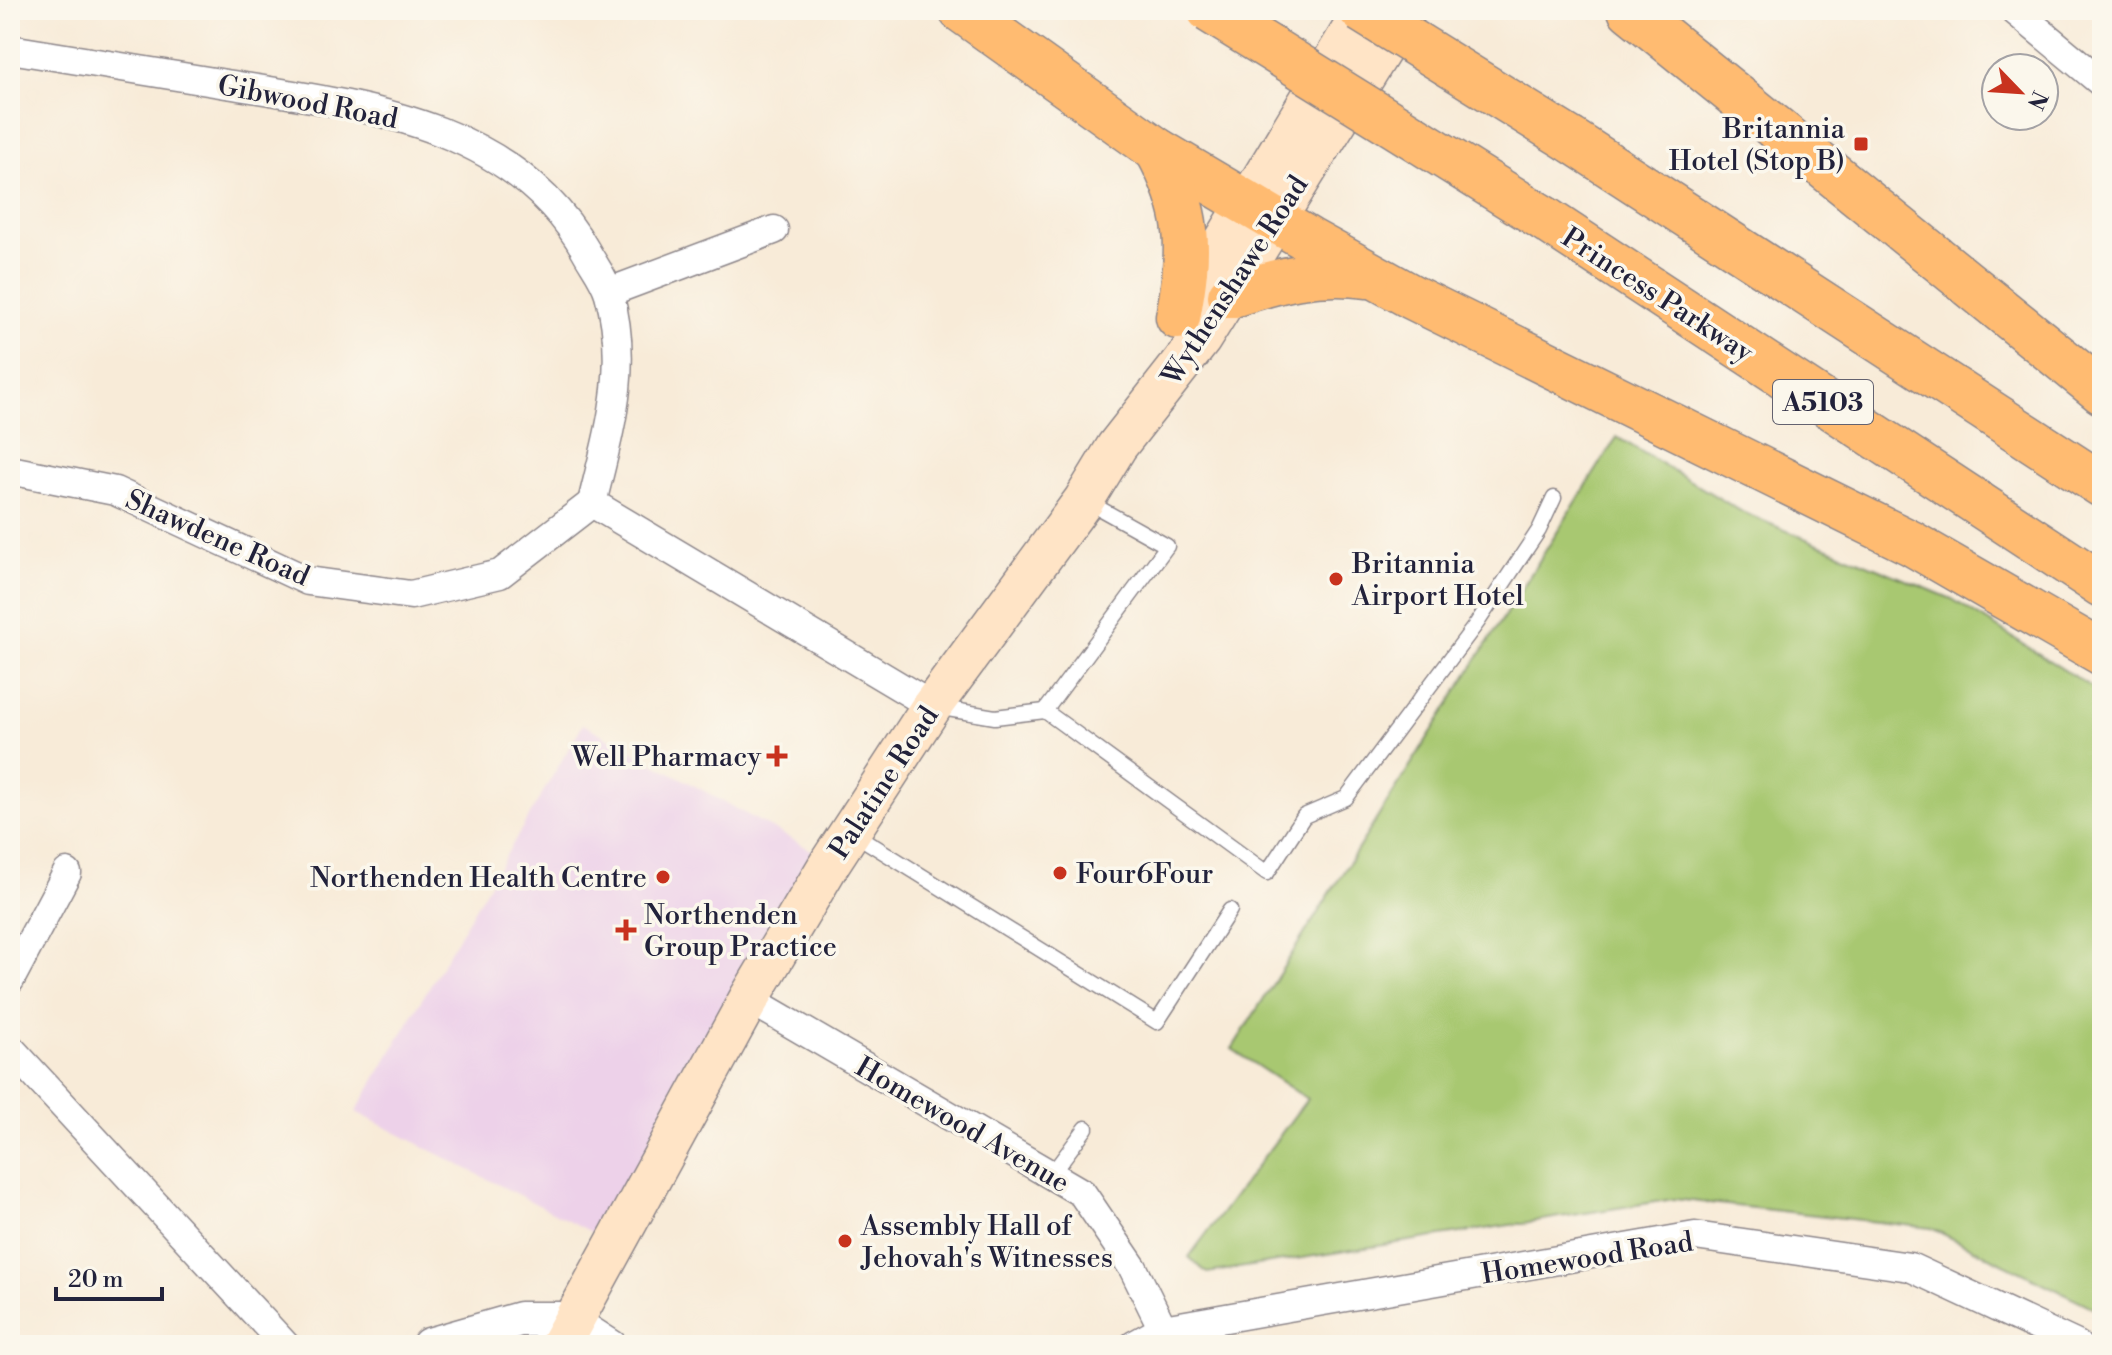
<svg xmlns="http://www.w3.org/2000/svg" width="2112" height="1355" font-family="'Libre Bodoni',serif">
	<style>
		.built { fill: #edd1e9 }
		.green { fill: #a8c871; stroke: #657556; stroke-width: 2 }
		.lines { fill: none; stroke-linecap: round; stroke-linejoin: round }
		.service-casing { stroke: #8d868a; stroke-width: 17 }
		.minor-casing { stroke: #8d868a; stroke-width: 31 }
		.tertiary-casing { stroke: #8d868a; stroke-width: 37 }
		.secondary-casing { stroke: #8d868a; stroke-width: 43 }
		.trunk-casing { stroke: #8d868a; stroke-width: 47 }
		.service { stroke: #fff; stroke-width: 14 }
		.minor { stroke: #fff; stroke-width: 28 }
		.tertiary { stroke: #fff; stroke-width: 34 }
		.secondary { stroke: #ffe4c6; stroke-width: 40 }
		.trunk { stroke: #ffbb71; stroke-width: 44 }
		.trunk-bridge-casing { stroke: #8d868a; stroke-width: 47; stroke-linecap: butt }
		.trunk-bridge { stroke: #ffbb71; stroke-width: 44 }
		.poi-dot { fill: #c8321e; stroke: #fbf7ec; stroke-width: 3 }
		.labels { text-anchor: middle; stroke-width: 7; stroke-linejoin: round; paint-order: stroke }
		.shield { fill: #fbf7ec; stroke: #636270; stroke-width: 2 }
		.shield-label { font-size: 26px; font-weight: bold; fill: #22223b }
		.street-label { font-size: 28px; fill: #22223b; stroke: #fbf7ec }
		.poi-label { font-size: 28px; fill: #22223b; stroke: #fbf7ec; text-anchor: start }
	</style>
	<rect width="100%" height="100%" fill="#fbf7ec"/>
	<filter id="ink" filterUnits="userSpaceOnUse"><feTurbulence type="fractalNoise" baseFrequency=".0125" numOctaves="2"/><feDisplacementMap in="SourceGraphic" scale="16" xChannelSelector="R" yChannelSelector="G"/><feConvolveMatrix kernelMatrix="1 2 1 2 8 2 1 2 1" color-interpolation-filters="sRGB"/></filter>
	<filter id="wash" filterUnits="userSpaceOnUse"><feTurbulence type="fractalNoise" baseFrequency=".006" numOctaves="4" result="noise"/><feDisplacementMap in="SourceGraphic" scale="32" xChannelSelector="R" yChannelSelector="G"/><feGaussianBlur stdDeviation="1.8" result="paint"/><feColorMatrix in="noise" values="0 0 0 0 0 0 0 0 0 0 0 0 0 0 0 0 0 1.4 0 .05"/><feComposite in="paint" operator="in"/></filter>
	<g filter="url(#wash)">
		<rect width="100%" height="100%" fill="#f8ebd8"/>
		<!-- built -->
		<path class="built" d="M583 724 831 861 615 1244 356 1112Z"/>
		<!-- green -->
		<path class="green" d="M1617 437 1744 513 1952 599 2102 694V1312L1931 1228 1674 1199 1207 1273 1189 1257 1307 1099 1232 1049Z"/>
	</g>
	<g filter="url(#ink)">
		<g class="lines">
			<!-- service casing -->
			<g class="service-casing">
				<g id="service">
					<path d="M1088 502 1167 546 1045 711 1267 873 1304 816 1346 798 1477 623 1539 530 1554 498"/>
					<path d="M936 707 995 717 1045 711"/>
					<path d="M853 833 1157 1022 1230 910"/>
					<path d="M1051 1175 1086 1128"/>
				</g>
			</g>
			<!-- minor casing -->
			<g class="minor-casing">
				<g id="minor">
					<path d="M2014 10 2102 83"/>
					<path d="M10 49C80 60 150 72 220 83 354 105 512 120 586 251 593 264 605 279 609 294 630 367 609 432 592 503"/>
					<path d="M609 292 774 230"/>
					<path d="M10 470 115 491 308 581 411 595 500 574 592 503"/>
					<path d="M592 503 932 706"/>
					<path d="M10 980 67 873"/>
					<path d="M749 999 1082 1193 1133 1268 1163 1329"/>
					<path d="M10 1048 285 1345"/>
					<path d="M573 1319 613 1345"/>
					<path d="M1134 1345 1163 1329 1695 1236 1910 1267 2077 1345"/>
				</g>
			</g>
			<!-- tertiary casing -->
			<g class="tertiary-casing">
				<path id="tertiary" d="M429 1345 520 1319H573"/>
			</g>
			<!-- secondary casing -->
			<g class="secondary-casing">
				<g id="secondary">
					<path d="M1178 318 1364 10"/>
					<path d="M560 1345 749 999 831 861 932 706 1084 500 1117 446 1201 339 1406 10"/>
				</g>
			</g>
			<!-- trunk casing -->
			<g class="trunk-casing">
				<g id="trunk">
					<path d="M961 10 1157 150 1309 240 1412 297 1911 543 2102 653"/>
					<path d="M1630 10 2102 392"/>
					<path d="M1571 140 2102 485"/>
					<path d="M1157 150C1191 212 1191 249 1178 317"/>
					<path d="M1545 219 2102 585"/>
					<path d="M1230 296C1277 280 1317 269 1367 276"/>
				</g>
			</g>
			<!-- service -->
			<use href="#service" class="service"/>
			<!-- minor -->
			<use href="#minor" class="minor"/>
			<!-- tertiary -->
			<use href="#tertiary" class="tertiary"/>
			<!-- secondary -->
			<use href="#secondary" class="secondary"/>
			<!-- trunk -->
			<use href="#trunk" class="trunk"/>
			<!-- trunk-bridge casing -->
			<g class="trunk-bridge-casing">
				<g id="trunk-bridge">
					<path d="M1209 10 1545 219"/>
					<path d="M1361 10 1571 140"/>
				</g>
			</g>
			<!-- trunk-bridge -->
			<use href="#trunk-bridge" class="trunk-bridge"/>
		</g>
	</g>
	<!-- markers -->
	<g class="poi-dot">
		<rect x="1853" y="136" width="16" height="16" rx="4"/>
		<circle cx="1336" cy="579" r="8"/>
		<path d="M773 744h8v8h8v8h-8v8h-8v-8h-8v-8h8z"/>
		<circle cx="1060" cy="873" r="8"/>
		<circle cx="663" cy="877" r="8"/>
		<path d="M622 918h8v8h8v8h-8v8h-8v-8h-8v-8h8z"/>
		<circle cx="845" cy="1241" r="8"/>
	</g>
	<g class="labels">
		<!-- shield labels -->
		<rect class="shield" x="1773" y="380" width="100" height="44" rx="6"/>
		<g class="shield-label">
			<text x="1823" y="411">A5103</text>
		</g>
		<!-- street labels -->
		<g class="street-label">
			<text transform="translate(308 101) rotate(11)" y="10">Gibwood Road</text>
			<text transform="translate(1234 280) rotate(-57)" y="10">Wythenshawe Road</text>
			<text transform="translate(1658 294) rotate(33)" y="10">Princess Parkway</text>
			<text transform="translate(218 537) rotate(24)" y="10">Shawdene Road</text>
			<text transform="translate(883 782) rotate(-57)" y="10">Palatine Road</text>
			<text transform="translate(963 1124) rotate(30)" y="10">Homewood Avenue</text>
			<text transform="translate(1587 1257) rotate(-9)" y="10">Homewood Road</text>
		</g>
		<!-- poi labels -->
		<g class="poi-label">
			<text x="1845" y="138" text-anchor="end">Britannia<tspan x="1845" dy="32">Hotel (Stop B)</tspan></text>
			<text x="1352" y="573">Britannia<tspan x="1352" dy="32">Airport Hotel</tspan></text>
			<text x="761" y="766" text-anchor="end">Well Pharmacy</text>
			<text x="1076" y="883">Four6Four</text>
			<text x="647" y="887" text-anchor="end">Northenden Health Centre</text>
			<text x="644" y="924">Northenden<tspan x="644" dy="32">Group Practice</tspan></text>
			<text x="861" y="1235">Assembly Hall of<tspan x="861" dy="32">Jehovah's Witnesses</tspan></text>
		</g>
	</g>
	<!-- margin -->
	<rect width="2112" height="1355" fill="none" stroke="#fbf7ec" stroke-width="40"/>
	<!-- north arrow -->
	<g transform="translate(2020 92) rotate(115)"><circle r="38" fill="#fbf7ec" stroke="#a4a2a5" stroke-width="2"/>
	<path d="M0-6L14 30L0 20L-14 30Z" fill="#c8321e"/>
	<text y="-12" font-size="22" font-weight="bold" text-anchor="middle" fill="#22223b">N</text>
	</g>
	<!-- scale -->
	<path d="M56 1287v12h106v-12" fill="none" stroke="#22223b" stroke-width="4"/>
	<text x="68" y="1287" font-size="24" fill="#22223b" stroke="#fbf7ec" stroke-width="6" paint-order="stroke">20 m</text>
</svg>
